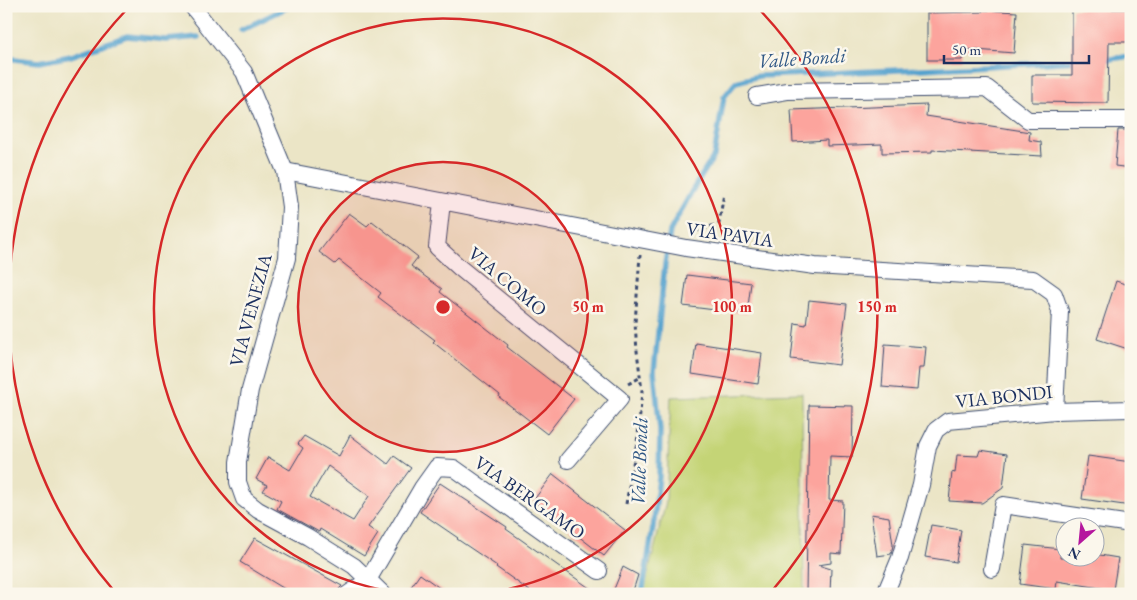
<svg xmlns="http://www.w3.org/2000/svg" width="1137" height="600" font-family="'EB Garamond',serif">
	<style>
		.green { fill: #c4d476; stroke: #70826a }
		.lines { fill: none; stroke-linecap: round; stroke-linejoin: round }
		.stream { stroke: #55a2ce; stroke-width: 5.5 }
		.building { fill: #fca49d; fill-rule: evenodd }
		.minor-casing { stroke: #3a4a6e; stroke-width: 18 }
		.path { stroke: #3a4a6e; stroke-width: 3; stroke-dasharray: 4 4; stroke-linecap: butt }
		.minor { stroke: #fff; stroke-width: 16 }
		.ring { fill: none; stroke: #d62828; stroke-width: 2.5 }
		.labels { text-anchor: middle; stroke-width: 5; stroke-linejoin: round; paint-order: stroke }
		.street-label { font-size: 19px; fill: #1b2f5e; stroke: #fbf7ec }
		.water-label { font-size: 20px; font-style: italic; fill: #2f5785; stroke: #fbf7ec }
		.centre { fill: #d62828; stroke: #fbf7ec; stroke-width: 2.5 }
		.ring-label { font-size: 15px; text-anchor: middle; font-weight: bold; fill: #d62828; stroke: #fbf7ec; stroke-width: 5; stroke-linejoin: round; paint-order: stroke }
	</style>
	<rect width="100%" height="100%" fill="#fbf7ec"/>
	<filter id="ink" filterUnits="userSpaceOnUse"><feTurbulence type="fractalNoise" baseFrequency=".02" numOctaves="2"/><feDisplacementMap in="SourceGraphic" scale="10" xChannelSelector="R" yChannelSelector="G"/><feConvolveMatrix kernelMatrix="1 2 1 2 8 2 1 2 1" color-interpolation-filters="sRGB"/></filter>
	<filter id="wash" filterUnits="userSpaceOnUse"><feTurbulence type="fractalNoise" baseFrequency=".0096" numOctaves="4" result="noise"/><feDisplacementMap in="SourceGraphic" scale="20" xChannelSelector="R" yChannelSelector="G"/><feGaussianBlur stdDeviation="1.12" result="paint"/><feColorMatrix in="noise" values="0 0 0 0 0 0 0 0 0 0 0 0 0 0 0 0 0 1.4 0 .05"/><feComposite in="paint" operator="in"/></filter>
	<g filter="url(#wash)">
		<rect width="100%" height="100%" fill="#ebe5c6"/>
		<!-- green -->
		<path class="green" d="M802 393 804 594H643L666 502 671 397Z"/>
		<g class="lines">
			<!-- stream -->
			<g class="stream">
				<path d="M241 30 290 6"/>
				<path d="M6 58 39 62 71 56 127 36 166 40 198 37"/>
				<path d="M1103 60 1131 56"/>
				<path d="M642 594 654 521 659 477 660 430 654 371 665 264 670 231 692 191 714 156 724 97 736 82 759 76 969 67 1079 61"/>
			</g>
		</g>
		<g id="blocks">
			<!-- building -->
			<g class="building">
				<path d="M1072 9H1131V42H1109L1108 103 1032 102V75H1072Z"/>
				<path d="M983 10 1017 12 1014 53 963 49 962 60H927V13L982 12Z"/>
				<path d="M927 105 926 116 1030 132 1029 140 1041 142 1042 156 932 150V152L882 153V144L827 146V140L793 142 791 110Z"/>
				<path d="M1118 130H1131V168L1115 166Z"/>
				<path d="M349 213 367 226 372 221 418 257 411 266 442 289 440 292 508 345 507 347 574 399 547 434 499 397 500 395 433 342 435 340 378 297 381 293 339 260 335 264 319 252Z"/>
				<path d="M687 275 751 283 747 314 683 306Z"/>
				<path d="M1116 281 1131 286V350L1097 339Z"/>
				<path d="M809 300 847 304 839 365 791 359 795 323 806 325Z"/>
				<path d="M696 343 762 353 758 384 692 374Z"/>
				<path d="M885 344 926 347 924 368H919L917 390 882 387Z"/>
				<path d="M809 405 853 406 852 457 830 456 829 500 843 501 841 554 831 553V563L818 565 831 569 830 594H806Z"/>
				<path d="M350 435 388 464 394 456 411 468 368 527 378 534 364 556 320 529 319 532 277 509 281 501 263 491 267 485 256 479 268 457 290 470 303 448 298 444 304 436 339 456ZM328 466 369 496 353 521 310 497Z"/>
				<path d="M980 450 1007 454 1003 488 982 503 949 501 952 472 955 473 957 455 978 456Z"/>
				<path d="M1088 456 1131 462V506L1082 499Z"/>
				<path d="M553 474 625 530 604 556 533 501Z"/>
				<path d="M440 483 507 527 506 529 598 594H534L496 567 497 566 457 539 458 538 420 512Z"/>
				<path d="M871 514 889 517 893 545 891 554 877 556Z"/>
				<path d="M931 525 961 530 956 562 925 557Z"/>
				<path d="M255 538 342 586 339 589 338 594H293L240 562Z"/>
				<path d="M1025 545 1061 549 1060 558H1094V554L1118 558 1113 590 1057 581 1056 589 1020 584Z"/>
				<path d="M623 567 638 575 632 594H612Z"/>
				<path d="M420 574 448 594H406Z"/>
			</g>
		</g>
	</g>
	<g filter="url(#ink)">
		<use href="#blocks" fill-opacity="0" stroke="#3a4a6e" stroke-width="1"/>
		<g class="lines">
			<!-- minor casing -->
			<g class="minor-casing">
				<g id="minor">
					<path d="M192 6 244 72 285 171 290 207 287 258 250 390 238 462V482L244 499 258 510 308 537 354 566 383 594"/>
					<path d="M757 96 787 91 987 88 1028 120H1131"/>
					<path d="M285 171 686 248 815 266 1033 279 1054 294 1060 311 1055 411"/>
					<path d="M442 202 437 247 460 268 620 399 568 460"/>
					<path d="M992 569 1003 505 1131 524"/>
					<path d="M348 594 368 580 422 488 437 467 454 468 599 571"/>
					<path d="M885 594 900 558 921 485 928 446 936 430 948 421 1055 411 1131 409"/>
				</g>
			</g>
			<!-- path -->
			<g class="path">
				<path d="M695 231 707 228 719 223 724 193"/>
				<path d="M628 384 641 377"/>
				<path d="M626 504 638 436 642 391 637 351 635 323 640 255"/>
			</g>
			<!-- minor -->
			<use href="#minor" class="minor"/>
		</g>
	</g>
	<!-- distance rings -->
	<circle cx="443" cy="307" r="145" fill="#d62828" fill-opacity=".12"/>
	<g class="ring">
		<circle cx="443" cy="307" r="145"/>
		<path d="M405 594A289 289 0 1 1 481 594"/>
		<path d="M115 592A434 434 0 0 1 128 8M758 8A434 434 0 0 1 771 592"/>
	</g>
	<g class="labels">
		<!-- street labels -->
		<g class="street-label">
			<text transform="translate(730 234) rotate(8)" y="7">VIA PAVIA</text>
			<text transform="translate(508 281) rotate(40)" y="7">VIA COMO</text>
			<text transform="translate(250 310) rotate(-75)" y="7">VIA VENEZIA</text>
			<text transform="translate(1004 396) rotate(-6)" y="7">VIA BONDI</text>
			<text transform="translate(530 497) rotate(35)" y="7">VIA BERGAMO</text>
		</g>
		<!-- water labels -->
		<g class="water-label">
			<text transform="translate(802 58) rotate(-4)" y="7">Valle Bondi</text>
			<text transform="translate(639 461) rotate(-88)" y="7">Valle Bondi</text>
		</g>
	</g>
	<circle cx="443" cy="307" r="8" class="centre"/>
	<g class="ring-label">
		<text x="588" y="312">50 m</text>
		<text x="732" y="312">100 m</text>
		<text x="877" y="312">150 m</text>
	</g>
	<!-- margin -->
	<rect width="1137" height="600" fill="none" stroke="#fbf7ec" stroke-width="25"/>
	<!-- north arrow -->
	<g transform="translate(1080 542) rotate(207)"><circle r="24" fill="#fbf7ec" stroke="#a1a7b3"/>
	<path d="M0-4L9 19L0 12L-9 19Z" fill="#b5179e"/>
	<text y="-8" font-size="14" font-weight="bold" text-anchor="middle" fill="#1b2f5e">N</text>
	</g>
	<!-- scale -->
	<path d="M944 55v8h145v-8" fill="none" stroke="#1b2f5e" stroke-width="2.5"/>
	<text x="952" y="55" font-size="15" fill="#1b2f5e" stroke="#fbf7ec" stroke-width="4" paint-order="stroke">50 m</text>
</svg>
